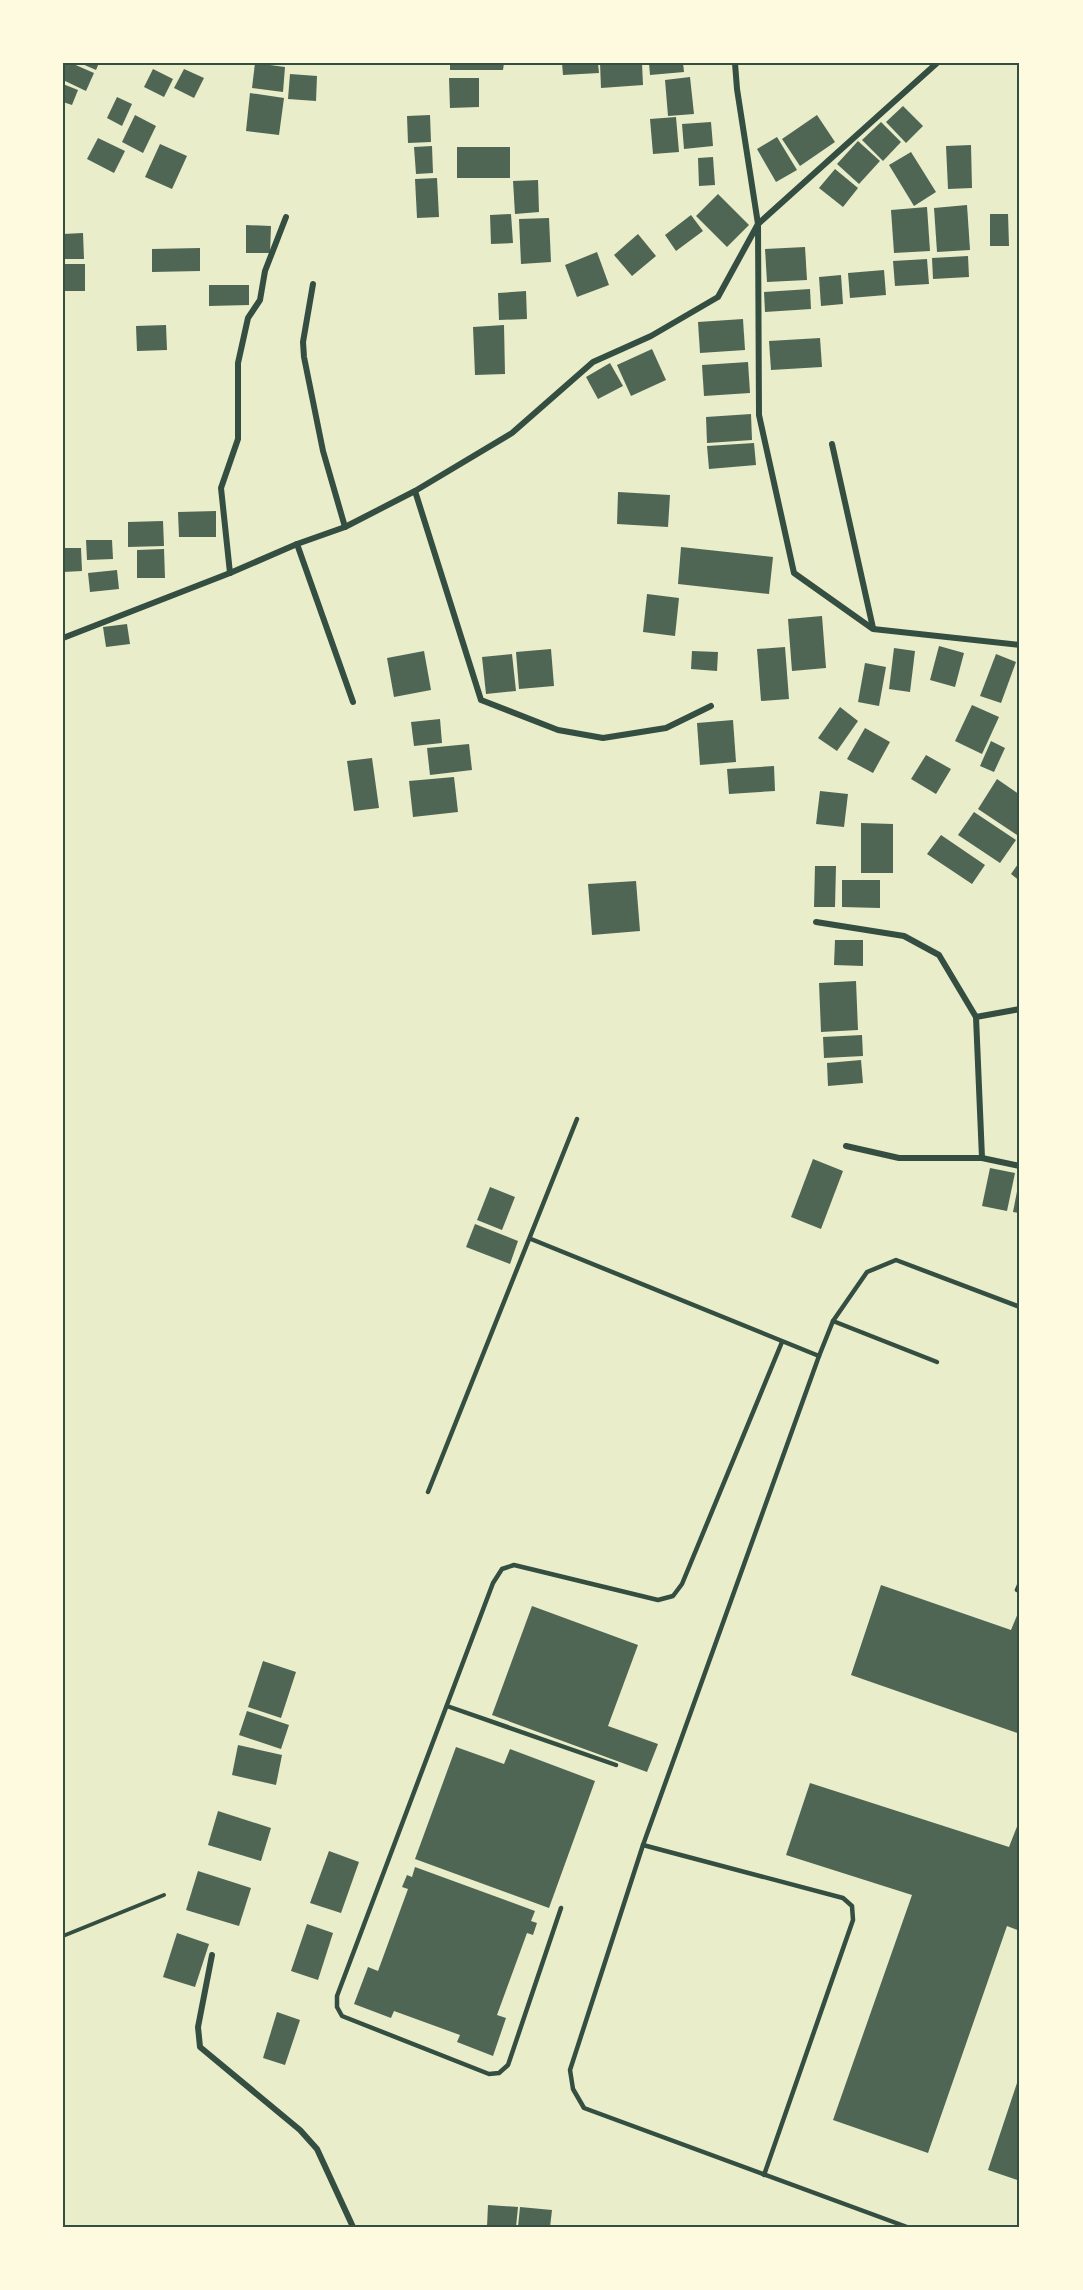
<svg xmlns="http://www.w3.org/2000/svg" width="1083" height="2290" font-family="Karla,sans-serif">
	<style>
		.building { fill: #4f6655 }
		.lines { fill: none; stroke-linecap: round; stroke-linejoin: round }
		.path { stroke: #344e41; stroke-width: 4 }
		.service { stroke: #344e41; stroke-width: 4.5 }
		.minor { stroke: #344e41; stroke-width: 6 }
		.neatline { fill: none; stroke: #344e41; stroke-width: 2 }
	</style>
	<rect width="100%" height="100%" fill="#e9edc9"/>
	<!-- building -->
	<g class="building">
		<path d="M63 63H71L94 73 86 91 63 80Z"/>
		<path d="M80 63H99L96 70Z"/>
		<path d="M255 63 285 67 283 92 252 88Z"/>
		<path d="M450 63H504L503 70H450Z"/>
		<path d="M562 63H598L599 73 563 75Z"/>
		<path d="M600 63H642L643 85 601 88Z"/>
		<path d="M649 63H683L684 72 650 75Z"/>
		<path d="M153 69 173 79 164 97 144 87Z"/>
		<path d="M184 69 204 78 194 98 174 88Z"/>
		<path d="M290 74 317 76 316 101 288 99Z"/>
		<path d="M690 77 694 114 668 116 665 80Z"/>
		<path d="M449 78H479V107L450 108Z"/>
		<path d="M63 84 78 90 72 105 63 102Z"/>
		<path d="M250 93 284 98 279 135 246 131Z"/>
		<path d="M117 97 132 104 122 126 107 118Z"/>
		<path d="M903 106 923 126 906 143 886 122Z"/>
		<path d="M135 115 156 126 143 153 122 142Z"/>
		<path d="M430 115 431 142 408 143 407 116Z"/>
		<path d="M817 115 835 142 800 166 782 139Z"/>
		<path d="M676 117 679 152 653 154 650 119Z"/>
		<path d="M711 122 713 146 684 149 682 124Z"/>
		<path d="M881 122 901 142 883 161 862 140Z"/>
		<path d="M777 137 797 170 776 182 757 149Z"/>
		<path d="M98 138 125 151 114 173 87 159Z"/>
		<path d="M858 141 880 161 859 184 837 164Z"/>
		<path d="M160 144 187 156 172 189 145 177Z"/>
		<path d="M971 145 972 188 948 189 946 146Z"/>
		<path d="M432 146 433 173 416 174 414 147Z"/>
		<rect x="457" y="147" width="53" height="31"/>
		<path d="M911 152 936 192 914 206 889 165Z"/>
		<path d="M713 157 715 185 699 186 698 158Z"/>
		<path d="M835 169 858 188 843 207 819 188Z"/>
		<path d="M437 178 439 217 417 218 415 179Z"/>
		<path d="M538 180 539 212 515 214 513 181Z"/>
		<path d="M718 194 749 225 727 247 696 216Z"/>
		<path d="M967 205 970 250 937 252 934 208Z"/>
		<path d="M927 207 930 251 894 253 891 210Z"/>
		<path d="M511 214 513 243 491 244 490 215Z"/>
		<path d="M990 214H1008L1009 246H990Z"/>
		<path d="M691 215 703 231 676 251 665 235Z"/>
		<path d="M549 218 551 262 521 264 519 219Z"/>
		<path d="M246 225 271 226 270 253H246Z"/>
		<path d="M83 233 84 259H63V234Z"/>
		<path d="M638 234 656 256 632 276 614 255Z"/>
		<path d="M805 247 807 280 767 282 765 249Z"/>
		<path d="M200 248V271L152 272V249Z"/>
		<path d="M597 252 609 285 577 297 565 265Z"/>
		<path d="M968 256 969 277 933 279 932 258Z"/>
		<path d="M927 259 929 284 895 286 893 261Z"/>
		<rect x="63" y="264" width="22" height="27"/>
		<path d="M884 270 886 295 850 298 848 273Z"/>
		<path d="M841 275 843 304 821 306 819 277Z"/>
		<path d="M209 285H249V305L209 306Z"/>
		<path d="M810 289 811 309 765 312 764 292Z"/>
		<path d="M526 291 527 319 499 320 498 293Z"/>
		<path d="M743 319 745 350 700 353 698 322Z"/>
		<path d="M166 325 167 350 137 351 136 326Z"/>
		<path d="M504 325 505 374 475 375 473 327Z"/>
		<path d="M820 338 822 367 771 370 769 341Z"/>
		<path d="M652 349 666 380 631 396 617 365Z"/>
		<path d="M748 362 750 393 704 396 702 365Z"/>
		<path d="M610 363 623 386 598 399 586 377Z"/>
		<path d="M751 414 752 440 707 443 706 417Z"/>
		<path d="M754 443 756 465 709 469 707 446Z"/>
		<path d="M618 492 670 495 668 527 617 524Z"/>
		<path d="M216 511V537H179L178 512Z"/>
		<path d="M163 521 164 546 128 547V522Z"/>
		<path d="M86 540H112L113 559 87 560Z"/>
		<path d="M681 547 773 557 769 594 678 584Z"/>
		<path d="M63 548H81L82 571 63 572Z"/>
		<path d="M164 549 165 578H137V550Z"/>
		<path d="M117 570 119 589 90 592 88 573Z"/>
		<path d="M647 594 679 598 675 636 643 632Z"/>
		<path d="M822 616 826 668 792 671 788 619Z"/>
		<path d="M127 624 130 644 106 647 103 627Z"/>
		<path d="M939 646 964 653 955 687 930 680Z"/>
		<path d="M785 647 789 699 761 701 757 649Z"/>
		<path d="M894 648 915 651 910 692 889 689Z"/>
		<path d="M551 649 554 686 519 689 516 652Z"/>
		<path d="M424 651 431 690 394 697 387 658Z"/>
		<path d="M692 651 718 652 717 671 691 669Z"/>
		<path d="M512 654 516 691 486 694 482 657Z"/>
		<path d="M996 654 1016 662 1001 703 980 696Z"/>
		<path d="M865 663 886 667 879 706 858 702Z"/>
		<path d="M972 705 999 717 982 754 955 741Z"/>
		<path d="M840 707 858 721 837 751 818 738Z"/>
		<path d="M440 719 442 743 414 746 411 722Z"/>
		<path d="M733 720 736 762 700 765 697 723Z"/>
		<path d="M865 728 890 742 873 773 847 759Z"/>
		<path d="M991 741 1005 748 994 772 980 766Z"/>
		<path d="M469 744 472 770 430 775 427 748Z"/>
		<path d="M926 755 951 769 936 794 911 779Z"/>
		<path d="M372 758 379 808 354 811 347 761Z"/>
		<path d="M774 766 775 791 729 794 727 769Z"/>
		<path d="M454 777 458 812 413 817 409 781Z"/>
		<path d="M997 779 1020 795V830L1017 835 978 809Z"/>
		<path d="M820 791 848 794 844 827 816 824Z"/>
		<path d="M974 812 1016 840 1000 863 958 835Z"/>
		<path d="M861 823 893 824V873H861Z"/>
		<path d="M941 835 985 865 972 884 927 854Z"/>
		<path d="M1020 861V881L1011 874Z"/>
		<path d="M815 866H836L835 907H814Z"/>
		<path d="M842 880H880V908L842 907Z"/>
		<path d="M636 881 640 931 592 935 588 884Z"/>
		<path d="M835 940H863V966L834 965Z"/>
		<path d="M856 981 858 1030 821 1032 819 983Z"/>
		<path d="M862 1035 863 1056 824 1058 823 1037Z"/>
		<path d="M861 1060 863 1083 828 1086 827 1063Z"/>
		<path d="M813 1159 843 1171 821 1229 791 1217Z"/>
		<path d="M990 1168 1015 1173 1007 1211 982 1206Z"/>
		<path d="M1019 1181H1020V1213L1013 1212Z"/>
		<path d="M490 1187 515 1197 502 1230 477 1220Z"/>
		<path d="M475 1224 518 1241 510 1264 466 1247Z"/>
		<path d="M881 1585 1011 1630 1020 1608V1734L851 1675Z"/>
		<path d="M532 1606 638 1645 608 1726 658 1744 647 1772 492 1715Z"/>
		<path d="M263 1661 296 1672 281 1718 248 1707Z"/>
		<path d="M247 1711 289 1725 281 1749 239 1735Z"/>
		<path d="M238 1745 282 1755 276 1785 232 1775Z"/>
		<path d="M456 1747 504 1764 510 1749 595 1781 549 1908 415 1859Z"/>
		<path d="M810 1783 1009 1847 1020 1819V1931L1007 1926 928 2153 833 2120 912 1895 786 1855Z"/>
		<path d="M218 1811 271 1828 261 1861 208 1845Z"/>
		<path d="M329 1851 359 1862 341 1913 310 1903Z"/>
		<path d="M415 1867 535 1911 531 1921 537 1923 533 1935 527 1933 497 2015 506 2018 493 2056 457 2042 460 2035 394 2011 391 2018 354 2004 368 1967 378 1971 408 1889 402 1887 407 1875 412 1877Z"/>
		<path d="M198 1871 251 1888 239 1926 186 1910Z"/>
		<path d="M307 1924 333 1933 318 1980 291 1971Z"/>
		<path d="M177 1933 209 1944 195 1987 163 1977Z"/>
		<path d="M277 2012 300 2020 285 2065 263 2058Z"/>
		<path d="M1020 2074V2181L988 2170Z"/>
		<path d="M488 2205 518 2207 516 2227H487Z"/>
		<path d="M520 2207 552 2210 550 2227H518Z"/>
	</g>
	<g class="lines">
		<!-- path -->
		<path class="path" d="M63 1936 164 1895"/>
		<!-- service -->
		<g class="service">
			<path d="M531 1239 819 1356"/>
			<path d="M833 1321 937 1362"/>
			<path d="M428 1492 577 1119"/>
			<path d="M1017 1590 1020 1583"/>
			<path d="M447 1706 616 1765"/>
			<path d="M643 1845 843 1898 852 1906 853 1920 764 2175"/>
			<path d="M561 1908 508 2065 499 2073 489 2074 342 2016 337 2007V1996L493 1583 502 1569 514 1565 658 1600 673 1596 682 1584 782 1342"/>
			<path d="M907 2227 584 2108 573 2089 570 2070 643 1845 819 1356 833 1321 867 1272 896 1260 1020 1307"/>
		</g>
		<!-- minor -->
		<g class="minor">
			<path d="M735 63 737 89 758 224 759 415 794 573 873 629 1020 645"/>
			<path d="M313 284 303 342 304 357 323 451 345 527"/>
			<path d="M832 444 873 628"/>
			<path d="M415 491 481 700 558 730 603 738 666 728 711 706"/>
			<path d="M297 544 353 702"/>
			<path d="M230 573 221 488 238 439V363L248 318 260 300 265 271 286 217"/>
			<path d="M63 638 230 573 297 544 345 527 415 491 512 433 593 362 651 336 718 297 758 224 937 63"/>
			<path d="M816 922 904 936 939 955 976 1017"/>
			<path d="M846 1146 899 1158H982L1020 1166"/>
			<path d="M982 1158 976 1017 1020 1009"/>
			<path d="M212 1955 198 2027 200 2047 300 2130 317 2149 353 2227"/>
		</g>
	</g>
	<!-- border -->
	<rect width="1083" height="2290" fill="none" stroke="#fefae0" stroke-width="129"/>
	<rect x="64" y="64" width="954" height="2162" class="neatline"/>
</svg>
